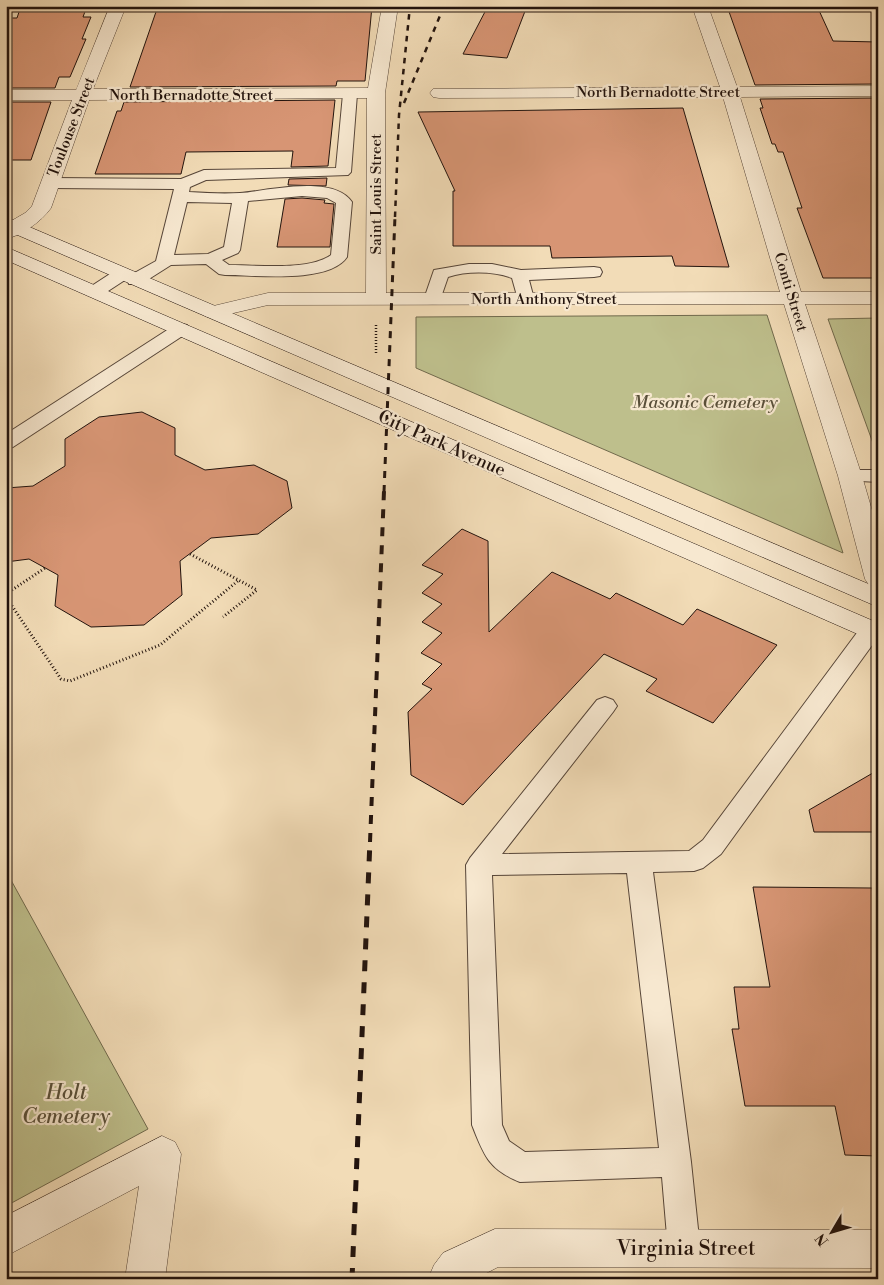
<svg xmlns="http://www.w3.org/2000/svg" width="884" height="1285" font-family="'Libre Bodoni',serif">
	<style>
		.green { fill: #bebf8c; stroke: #70694c }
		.building { fill: #d79574; stroke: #22130d }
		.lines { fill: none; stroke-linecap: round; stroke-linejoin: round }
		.service-casing { stroke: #564538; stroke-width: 2 }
		.minor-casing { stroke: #564538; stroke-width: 1 }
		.secondary-casing { stroke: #22130d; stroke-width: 1 }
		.path-far1 { stroke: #22130d; stroke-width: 2.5; stroke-dasharray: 1 2; stroke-linecap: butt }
		.path { stroke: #22130d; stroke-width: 3; stroke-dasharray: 1 2.5; stroke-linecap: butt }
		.service { fill: #f7e8d0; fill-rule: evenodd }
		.minor { fill: #f7e8d0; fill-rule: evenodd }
		.secondary { fill: #f7e8d0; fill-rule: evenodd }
		.rail-far3 { stroke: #22130d; stroke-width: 2.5; stroke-dasharray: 5.5 5.5; stroke-linecap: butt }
		.rail-far2 { stroke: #22130d; stroke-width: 3; stroke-dasharray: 7 7; stroke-linecap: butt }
		.rail-far1 { stroke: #22130d; stroke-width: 4; stroke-dasharray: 9 9; stroke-linecap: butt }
		.rail { stroke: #22130d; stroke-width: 5; stroke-dasharray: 11 11; stroke-linecap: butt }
		.labels { text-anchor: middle; stroke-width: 4.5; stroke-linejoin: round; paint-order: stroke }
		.far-street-label { font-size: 15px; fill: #22130d; stroke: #f7e8d0 }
		.park-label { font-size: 18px; font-style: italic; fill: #594f39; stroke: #f7e8d0 }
		.street-label { font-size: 18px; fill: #22130d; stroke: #f7e8d0 }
		.near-park-label { font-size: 21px; font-style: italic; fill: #594f39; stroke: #f7e8d0 }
		.near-street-label { font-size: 21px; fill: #22130d; stroke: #f7e8d0 }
	</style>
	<rect width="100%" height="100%" fill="#f2dcb7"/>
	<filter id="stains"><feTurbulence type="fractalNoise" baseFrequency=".004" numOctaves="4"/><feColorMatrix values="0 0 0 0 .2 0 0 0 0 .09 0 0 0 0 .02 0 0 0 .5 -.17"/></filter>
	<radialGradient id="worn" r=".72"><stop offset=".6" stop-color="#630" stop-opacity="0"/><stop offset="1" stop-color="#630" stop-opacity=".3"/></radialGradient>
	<!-- green -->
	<g class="green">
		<path d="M767 315 843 553 416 368V317Z"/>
		<path d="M878 318V457L828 319Z"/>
		<path d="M6 871 148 1129 6 1206Z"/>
	</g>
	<!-- building -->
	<g class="building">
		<path d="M21 6H87L83 17H91L82 39H86L70 77H59L55 88H6V18H17Z"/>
		<path d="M158 6H372L365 81H337L336 86 130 87Z"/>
		<path d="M488 6H527L507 58 463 54Z"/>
		<path d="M727 6H817L833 41 878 42V84L755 85Z"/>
		<path d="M878 98V278H823L797 208H802L783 152H778L775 144H772L760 108H763L760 99Z"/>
		<path d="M335 100 328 166 291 167 293 151 186 152 181 174H95L117 111H121L124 102Z"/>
		<path d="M6 102H51L31 160H6Z"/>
		<path d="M683 108 729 267 675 266 672 256 552 258 550 246H453V191H455L418 112Z"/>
		<path d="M327 178 326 186 288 185 289 179Z"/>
		<path d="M302 198 325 200 324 203 334 204 330 247H277L285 199Z"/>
		<path d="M142 412 175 428V455L205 470 254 465 287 481 292 508 258 534 211 538 180 561 182 595 144 625 91 627 55 606 58 575 29 559 6 562V488L33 486 65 466V439L99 417Z"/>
		<path d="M462 529 488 541 489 632 552 572 610 599 616 593 683 625 697 609 777 645 713 723 646 691 657 679 604 654 463 805 411 775 408 712 432 689 422 684 442 664 421 653 442 633 422 622 442 604 422 593 443 574 422 565Z"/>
		<path d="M878 770V832H814L809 810Z"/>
		<path d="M753 887 872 888 873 894H878V1156L845 1155 835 1106H745L732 1029H739L734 987H770Z"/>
	</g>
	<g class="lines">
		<!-- service casing -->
		<g class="service-casing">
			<g id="service">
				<path d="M350 90 357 94 351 172 348 175 206 180 190 187 189 192C205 193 223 194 240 193 268 191 333 174 352 202L347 257C329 284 255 275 225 275L219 274 206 264 171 265 141 284H129L127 280 129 276 156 261 174 189 50 188 45 186 42 183 45 180 50 178 181 179 204 170 336 168 343 94ZM302 196 327 198 336 203 331 255C309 271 257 265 229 265L222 260 238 253 240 250 248 201ZM187 202 232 203 224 247 208 254 174 255Z"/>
				<path d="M469 264H492L521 270 594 267 600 268 602 272 600 276 594 277 529 280 534 299 531 303 525 304 519 303 512 278C493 271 467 271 448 277L439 303 433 304 427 303 424 299 434 270Z"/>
				<path d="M122 269 128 270 130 274 128 278 102 295H90L87 291 90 287 116 270Z"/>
				<path d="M181 324 187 325 190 329 187 333 13 447 6 449V434L175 325Z"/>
				<path d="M850 470H878V482L843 480 840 476 843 472Z"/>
				<path d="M870 623 878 626V637L721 854 703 868 694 871 653 872 691 1162 700 1248 695 1259 684 1264 673 1259 668 1248 662 1177 520 1182C488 1169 484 1155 472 1125L466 865 470 858 597 700 605 697 613 700 617 706 613 712 502 854 689 851 703 840 862 626ZM627 873 659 1148 525 1152 509 1141 502 1125 492 875Z"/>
			</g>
		</g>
		<!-- minor casing -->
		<g class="minor-casing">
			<g id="minor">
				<path d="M110 6H126L93 89 368 88 382 6H398L385 93 386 293 780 292 723 97 439 98 433 97 430 93 433 89 720 87 692 6H708L737 87 878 86V96L740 97 801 292H878V304H805L862 476 878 531V588L869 585 865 579 838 476 784 304 268 305 212 318 205 316 201 312 205 308 268 293H366L367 98 89 100 51 208C41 222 22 235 6 239V224L25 213 32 206 72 100H6V90H76Z"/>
				<path d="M162 1136 175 1142 181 1154 165 1279H125L139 1186 6 1256V1216Z"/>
				<path d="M495 1229 878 1230V1268L498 1267 475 1279H428L434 1265 443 1253Z"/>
			</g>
		</g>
		<!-- secondary casing -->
		<g class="secondary-casing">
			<g id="secondary">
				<path d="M6 217 878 588V607L6 230Z"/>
				<path d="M6 247 878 623V643L6 260Z"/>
			</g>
		</g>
		<!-- path-far1 -->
		<path class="path-far1" d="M376 325V353"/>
		<!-- path -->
		<g class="path">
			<path d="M190 554 257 590 223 617"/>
			<path d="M6 594 45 568"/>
			<path d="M6 597 61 679 70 681 160 645 239 580"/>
		</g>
		<!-- service -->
		<use href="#service" class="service"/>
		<!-- minor -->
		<use href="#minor" class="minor"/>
		<!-- secondary -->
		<use href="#secondary" class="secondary"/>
		<!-- rail-far3 -->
		<g class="rail-far3">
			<path d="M404 103 444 6"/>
			<path d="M395 217 399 115 410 6"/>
		</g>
		<!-- rail-far2 -->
		<path class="rail-far2" d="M384 492 395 216"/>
		<!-- rail-far1 -->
		<path class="rail-far1" d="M370 842 384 491"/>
		<!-- rail -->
		<path class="rail" d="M352 1279 370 840"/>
	</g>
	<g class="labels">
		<!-- far-street labels -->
		<g class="far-street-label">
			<text x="658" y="97">North Bernadotte Street</text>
			<text x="191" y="100">North Bernadotte Street</text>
			<text transform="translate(71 127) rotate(-69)" y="5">Toulouse Street</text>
			<text transform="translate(376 194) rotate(-90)" y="5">Saint Louis Street</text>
			<text transform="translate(791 292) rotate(73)" y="5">Conti Street</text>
			<text x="544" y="304">North Anthony Street</text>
		</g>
		<!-- park labels -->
		<g class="park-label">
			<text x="705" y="408">Masonic Cemetery</text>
		</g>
		<!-- street labels -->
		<g class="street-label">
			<text transform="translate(442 443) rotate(24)" y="6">City Park Avenue</text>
		</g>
		<!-- near-park labels -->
		<g class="near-park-label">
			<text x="66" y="1099">Holt<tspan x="66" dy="24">Cemetery</tspan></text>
		</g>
		<!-- near-street labels -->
		<g class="near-street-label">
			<text x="686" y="1255">Virginia Street</text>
		</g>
	</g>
	<!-- margin -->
	<rect width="884" height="1285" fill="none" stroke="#f2dcb7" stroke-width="25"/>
	<rect x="8" y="8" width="869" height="1270" fill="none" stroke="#22130d" stroke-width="2.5"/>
	<rect x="12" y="12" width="859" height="1260" fill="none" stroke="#22130d"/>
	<!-- north arrow -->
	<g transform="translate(832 1232) rotate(232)" stroke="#f7e8d0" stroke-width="4" paint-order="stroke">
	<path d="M0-4L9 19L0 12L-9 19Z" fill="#22130d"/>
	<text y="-8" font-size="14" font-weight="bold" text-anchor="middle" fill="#22130d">N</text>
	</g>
	<rect width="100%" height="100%" filter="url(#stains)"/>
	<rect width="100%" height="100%" fill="url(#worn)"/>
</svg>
